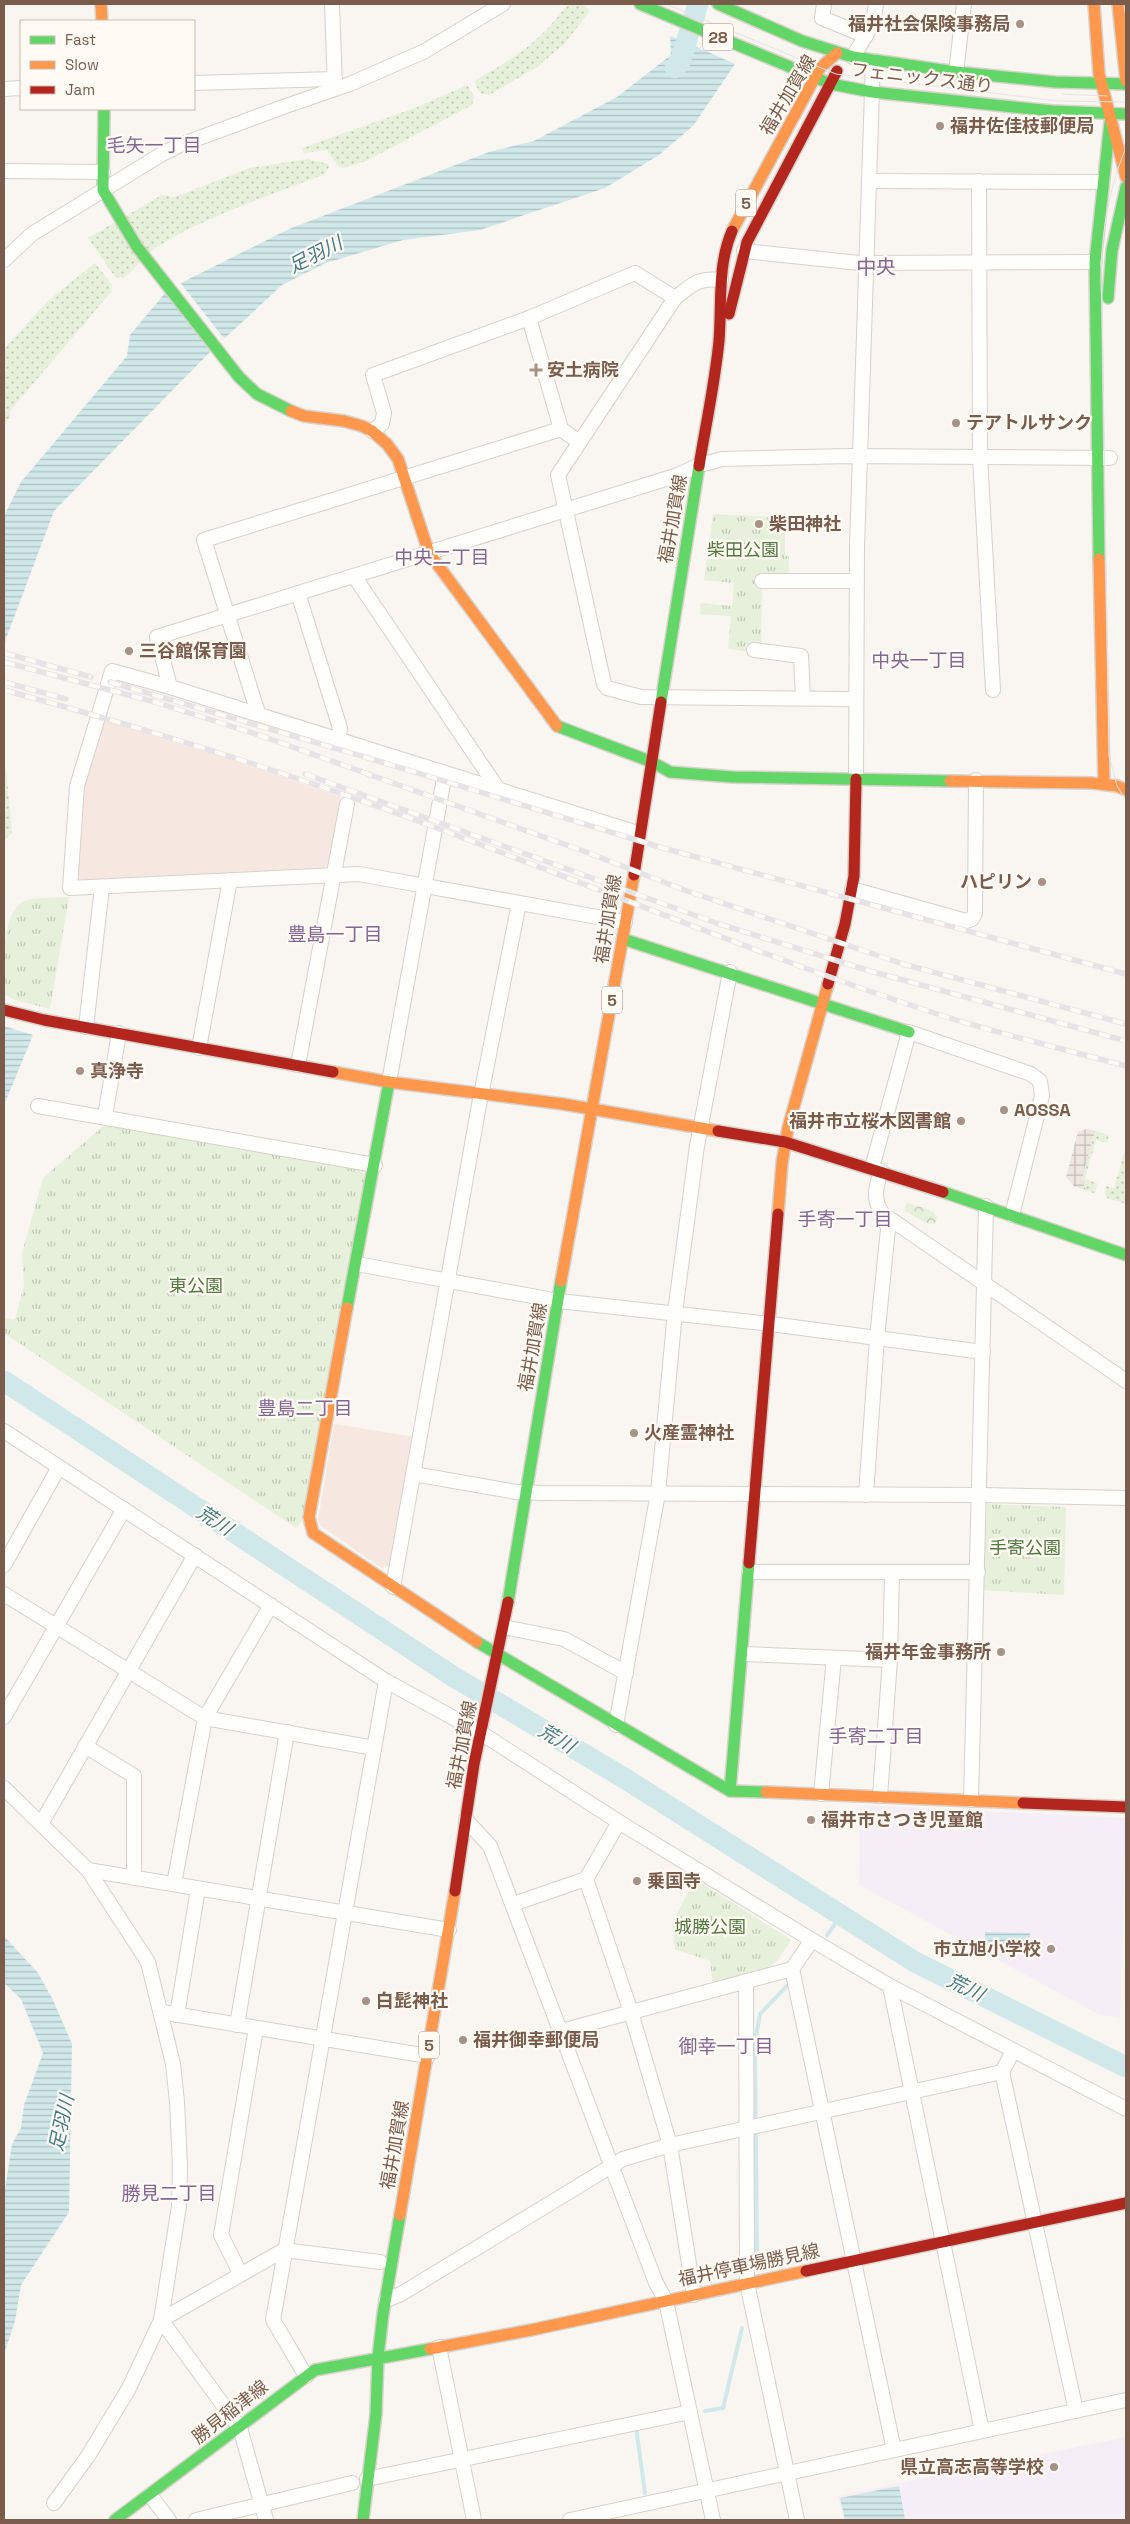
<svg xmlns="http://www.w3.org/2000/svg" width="1130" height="2524" font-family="'Space Grotesk','Noto Sans JP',sans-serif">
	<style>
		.commercial { fill: #f6e8e1 }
		.industrial { fill: url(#industrial-grid) }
		.education { fill: #f6eef6 }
		.grass { fill: url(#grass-dots) }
		.forest { fill: url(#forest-crowns) }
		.park { fill: url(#park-tufts) }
		.water { fill: url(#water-rules) }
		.pier { fill: #f9f5f0 }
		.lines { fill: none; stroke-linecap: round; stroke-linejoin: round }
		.stream { stroke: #d0e8ea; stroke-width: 4 }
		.river { stroke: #d0e8ea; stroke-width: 21 }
		.street-casing { stroke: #d7d1cb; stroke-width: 16 }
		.fast-casing { stroke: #d9d2cb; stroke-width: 14 }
		.slow-casing { stroke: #d9d2cb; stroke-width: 14 }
		.jam-casing { stroke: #d9d2cb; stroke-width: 14 }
		.street { stroke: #fefefd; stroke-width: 14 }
		.fast { stroke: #63d668; stroke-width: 11 }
		.slow { stroke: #ff974d; stroke-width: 11 }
		.jam { stroke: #b3261e; stroke-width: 11 }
		.tram { stroke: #e6e3e7; stroke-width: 1 }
		.rail-casing { stroke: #e6e3e7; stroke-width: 5.5 }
		.rail { stroke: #fffaf3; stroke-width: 4; stroke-dasharray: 11; stroke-linecap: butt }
		.poi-dot { fill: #a69286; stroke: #fffaf3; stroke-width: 2 }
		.labels { text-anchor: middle; stroke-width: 4.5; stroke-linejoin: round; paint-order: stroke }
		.shield { fill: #fffaf3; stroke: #a28b7f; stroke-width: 1 }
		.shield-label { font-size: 16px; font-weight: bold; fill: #7a5c4d }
		.poi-label { font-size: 18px; font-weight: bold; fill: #7a5c4d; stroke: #fffaf3; text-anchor: start }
		.street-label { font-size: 18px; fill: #7a5c4d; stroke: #fffaf3 }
		.park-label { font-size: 18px; fill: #537a41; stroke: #fffaf3 }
		.neighbourhood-label { font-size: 19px; fill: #846695; stroke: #fffaf3 }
		.water-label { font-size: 19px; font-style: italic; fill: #437c86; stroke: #fffaf3 }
		.quarter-label { font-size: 20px; fill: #846695; stroke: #fffaf3 }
	</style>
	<defs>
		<pattern id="industrial-grid" width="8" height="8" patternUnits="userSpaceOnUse" patternTransform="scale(1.25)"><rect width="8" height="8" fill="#ede5e0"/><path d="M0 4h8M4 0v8" fill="none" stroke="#c5bdb8"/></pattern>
		<pattern id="grass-dots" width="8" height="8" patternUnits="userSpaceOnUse" patternTransform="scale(1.25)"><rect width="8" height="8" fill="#e7f0db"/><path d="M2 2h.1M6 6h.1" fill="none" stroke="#c0c6b4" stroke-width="1.8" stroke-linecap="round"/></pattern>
		<pattern id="forest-crowns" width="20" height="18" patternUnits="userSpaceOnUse" patternTransform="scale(1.25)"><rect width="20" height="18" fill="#e7f0db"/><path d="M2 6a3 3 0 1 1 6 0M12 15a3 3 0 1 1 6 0" fill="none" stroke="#c0c6b4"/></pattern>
		<pattern id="park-tufts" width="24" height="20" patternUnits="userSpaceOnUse" patternTransform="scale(1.25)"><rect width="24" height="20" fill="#e7f0db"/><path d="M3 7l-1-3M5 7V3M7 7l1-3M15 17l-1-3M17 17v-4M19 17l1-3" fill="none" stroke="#c0c6b4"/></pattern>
		<pattern id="water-rules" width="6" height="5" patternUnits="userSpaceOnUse" patternTransform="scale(1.25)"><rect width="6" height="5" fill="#d0e8ea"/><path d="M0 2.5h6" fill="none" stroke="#aebfc0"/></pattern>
	</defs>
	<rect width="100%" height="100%" fill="#f9f5f0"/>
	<!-- commercial -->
	<g class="commercial">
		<path d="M101 720 226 758 341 797 330 863 324 869 76 881 81 786Z"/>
		<path d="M334 1424 414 1437 391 1565 381 1568 320 1525 318 1520Z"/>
	</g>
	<!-- industrial -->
	<path class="industrial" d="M1086 1129 1095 1131 1082 1179 1088 1191 1074 1186 1066 1177 1078 1132Z"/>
	<!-- education -->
	<g class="education">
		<path d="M860 1805 1126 1818 1120 2018 1098 2014 859 1885Z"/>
		<path d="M1126 2437V2520H843L838 2496Z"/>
	</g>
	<!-- grass -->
	<g class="grass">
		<path d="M568 4H581L590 11 565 43 537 67 489 95 480 93 474 81C515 58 540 42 568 4Z"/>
		<path d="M467 85 474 96 472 105 366 161 343 168 337 165 327 150 304 153 302 148 415 108Z"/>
		<path d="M308 159 328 164 329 167 325 174 238 207 186 230 155 248 124 278 115 277 88 238 162 195 175 197 250 168Z"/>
		<path d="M95 263 112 285 111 292 9 412 10 417 4 426V349L48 301Z"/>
		<path d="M4 769H6L12 833 4 840Z"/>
		<path d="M1095 1131 1109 1135 1107 1143 1096 1140 1085 1179 1097 1183 1095 1194 1085 1189 1082 1179Z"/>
		<path d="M1124 1153 1126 1154V1204L1107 1198 1105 1193 1106 1186 1114 1188Z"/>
	</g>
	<!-- forest -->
	<path class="forest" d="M907 1203 922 1207 933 1212 937 1217 935 1224 926 1223 904 1210Z"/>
	<!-- park -->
	<g class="park">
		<path d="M713 514 773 517V530L785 532V556H789L788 586H762L761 653 728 649 731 616 700 614 701 603 732 606 734 583 704 580Z"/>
		<path d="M69 897 50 1009 15 1000 4 994C4 969 0 908 27 900 40 897 56 898 69 897Z"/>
		<path d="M107 1123 362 1168 365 1176 303 1520 296 1528 4 1333V1318L15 1319 24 1285 22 1253 43 1178Z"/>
		<path d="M987 1504 1066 1507 1064 1595 983 1590Z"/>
		<path d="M695 1879 791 1940 777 1961 763 1971 713 1984 710 1961 675 1949 672 1923Z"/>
	</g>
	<!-- water -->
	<g class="water">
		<path d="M670 34 735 64 693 126 659 155 605 188 480 230 403 240 326 263 282 285 223 340 179 284 289 229 489 152 534 141 617 97 671 55Z"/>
		<path d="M166 292 212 350 54 511 4 644V516L21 482 127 356 130 335Z"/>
		<path d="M4 1026 33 1035 4 1105Z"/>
		<path d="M985 1932 1030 1933V1947L985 1946Z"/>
		<path d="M4 1936 38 1973 53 2000 72 2044 69 2212 21 2285 15 2321 4 2354V2196L12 2144 21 2128 24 2105 43 2053 21 1999 4 1983Z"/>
		<path d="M899 2486 905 2519 845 2520 840 2498Z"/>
	</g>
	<!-- pier -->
	<g class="pier">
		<path d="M671 32 736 62 737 64 668 35Z"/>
		<path d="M179 281 226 341 225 342 176 283Z"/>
	</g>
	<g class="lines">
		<!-- stream -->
		<g class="stream">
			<path d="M827 1935 841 1916"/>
			<path d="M757 2254 755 2041 760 2014 787 1986"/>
			<path d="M705 2411 723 2408 742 2328"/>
			<path d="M636 2427 645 2493"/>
		</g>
		<!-- river -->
		<g class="river">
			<path d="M675 68 680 62 698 4"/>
			<path d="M4 1381 454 1677 624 1778 915 1962 1126 2067"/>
		</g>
		<!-- street casing -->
		<g class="street-casing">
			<g id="street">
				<path d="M332 4 335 88"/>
				<path d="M824 4 822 18 866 36"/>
				<path d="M853 57 873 23 876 4"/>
				<path d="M956 72 964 4"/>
				<path d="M194 83 335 79"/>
				<path d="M4 89 21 88"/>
				<path d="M4 171 103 172"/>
				<path d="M870 181 1102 182"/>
				<path d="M979 181 980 457 993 690"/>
				<path d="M744 251 860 263 1095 262"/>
				<path d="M4 260 32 234 162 154 180 145 283 107 350 84 425 51 503 4"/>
				<path d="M721 280C698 277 692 285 675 298L558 475 604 684 607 688 641 697 856 699"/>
				<path d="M529 318 561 429 579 442"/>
				<path d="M372 431 382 424 384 413 373 375 529 318 635 273 675 298"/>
				<path d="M354 576 500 792"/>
				<path d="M762 581H856"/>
				<path d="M298 593 340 728 338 740"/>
				<path d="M754 650 801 656 803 698"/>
				<path d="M170 687 112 671 77 786 70 888 359 874 625 922"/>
				<path d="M258 713 204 540 561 429"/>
				<path d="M856 779 857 547 873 61"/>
				<path d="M631 831 170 687 157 637 675 476 700 465 722 459 850 456 1110 458"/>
				<path d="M852 889 966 921 972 919 975 913 976 780"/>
				<path d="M86 1027 102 887"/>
				<path d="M199 1048 230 880"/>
				<path d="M298 1065 347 804"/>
				<path d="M389 1082 445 773"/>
				<path d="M38 1106 375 1165"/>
				<path d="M105 1116 119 1033"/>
				<path d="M872 1168 909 1032 1031 1074 1040 1081 1042 1096 1012 1215"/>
				<path d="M881 1171C876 1187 872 1200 883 1214L1126 1381"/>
				<path d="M357 1264 559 1301 771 1324 983 1352"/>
				<path d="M4 1431 386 1681 481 1733 619 1822 812 1940 890 1986 1126 2109"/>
				<path d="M414 1474 516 1492 542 1493 980 1495 1126 1498"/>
				<path d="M866 1495 877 1338 889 1219"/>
				<path d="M4 1565 59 1467"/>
				<path d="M749 1572H978"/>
				<path d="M393 1587 479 1105 519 903"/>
				<path d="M4 1594 205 1718 374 1748"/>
				<path d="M504 1627 564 1639 626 1673"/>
				<path d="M743 1654 890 1660"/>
				<path d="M4 1717 124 1509"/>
				<path d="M616 1725 658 1493 675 1312 697 1146 730 972"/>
				<path d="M85 1746 134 1776V1878"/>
				<path d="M4 1788 88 1870 148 1962 173 2064 177 2102 180 2166 179 2206 161 2320 128 2390 88 2456 54 2503"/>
				<path d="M821 1794 834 1658"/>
				<path d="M880 1796 890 1660 892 1572"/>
				<path d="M971 1800 986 1206"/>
				<path d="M466 1820 490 1846 656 2283 666 2301 713 2520"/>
				<path d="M41 1824 195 1555"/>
				<path d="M88 1870 449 1930"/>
				<path d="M586 1879 631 2012 670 2145 694 2295"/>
				<path d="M174 1884 205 1718 271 1605"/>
				<path d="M513 1904 586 1879 619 1822"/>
				<path d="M792 1969 894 2450"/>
				<path d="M746 1981 747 2283 797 2520"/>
				<path d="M890 1986 982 2431"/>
				<path d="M161 2012 428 2056"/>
				<path d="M177 2015 198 1889"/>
				<path d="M237 2025 287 1732"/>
				<path d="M561 2031 792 1969 812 1940"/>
				<path d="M1002 2072 1076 2411"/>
				<path d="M240 2273 221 2235 256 2028"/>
				<path d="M386 2300 401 2294 623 2159 670 2145 1002 2072 1013 2051"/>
				<path d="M161 2320 284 2250 380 2262"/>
				<path d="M161 2320 240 2428 266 2520"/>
				<path d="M439 2347 474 2520"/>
				<path d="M306 2376 273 2320 386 1681"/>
				<path d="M367 2479 690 2412"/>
				<path d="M150 2495 169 2520"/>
				<path d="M196 2520 352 2483"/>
				<path d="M570 2520 1126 2400"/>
			</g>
		</g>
		<!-- fast casing -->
		<g class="fast-casing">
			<g id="fast">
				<path d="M640 4 831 84 872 92 1052 111 1126 114"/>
				<path d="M718 4 802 41 853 57 956 72 1055 82 1126 84"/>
				<path d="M104 109 103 190 137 247 239 377 257 394 291 411"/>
				<path d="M1108 298 1112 250 1126 187"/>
				<path d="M1099 559 1095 262 1110 122"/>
				<path d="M661 702 699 466"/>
				<path d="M557 726 652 762 670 772 733 777 950 781"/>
				<path d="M623 939 909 1032"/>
				<path d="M943 1192 1126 1255"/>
				<path d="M347 1308 389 1082"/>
				<path d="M508 1602 561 1281"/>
				<path d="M477 1642 730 1791 766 1792"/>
				<path d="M730 1791 749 1563"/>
				<path d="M115 2520 315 2370 430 2349"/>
				<path d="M363 2520 376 2414 378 2357 383 2314 400 2215"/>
			</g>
		</g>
		<!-- slow casing -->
		<g class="slow-casing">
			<g id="slow">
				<path d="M101 4 102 21"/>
				<path d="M1094 4 1099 74 1126 177"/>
				<path d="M1118 4 1126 81"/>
				<path d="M732 231 820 68 837 53"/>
				<path d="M291 411 304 416 344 421 362 426 372 431 387 444 398 459 429 553 557 726"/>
				<path d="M1099 559 1104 784"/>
				<path d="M950 781 1091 783 1117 786 1126 790"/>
				<path d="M333 1072 389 1082 563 1104 718 1131"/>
				<path d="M778 1214 782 1163 788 1128 828 984"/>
				<path d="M561 1281 634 875"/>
				<path d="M347 1308 309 1517 313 1533 477 1642"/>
				<path d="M766 1792 1023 1803"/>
				<path d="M400 2215 455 1891"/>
				<path d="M430 2349 531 2330 806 2271"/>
			</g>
		</g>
		<!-- jam casing -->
		<g class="jam-casing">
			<g id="jam">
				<path d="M729 314 747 242 837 71"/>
				<path d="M699 466C706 424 715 382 719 341 722 304 717 266 732 231"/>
				<path d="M634 875 661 702"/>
				<path d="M828 984 845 924 854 876 856 779"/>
				<path d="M4 1010 44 1020 333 1072"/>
				<path d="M718 1131 785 1142 943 1192"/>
				<path d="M749 1563 778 1214"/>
				<path d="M1023 1803 1126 1807"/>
				<path d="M455 1891 474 1764 508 1602"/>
				<path d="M806 2271 1126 2203"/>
			</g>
		</g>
		<!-- street -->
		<use href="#street" class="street"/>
		<!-- fast -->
		<use href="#fast" class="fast"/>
		<!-- slow -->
		<use href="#slow" class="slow"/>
		<!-- jam -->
		<use href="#jam" class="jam"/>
		<!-- tram -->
		<g class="tram">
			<path d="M666 4 836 74 1058 101 1126 102"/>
			<path d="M933 79 973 83"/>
			<path d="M1062 94 1107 96"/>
			<path d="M1126 148C1106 193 1098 254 1102 303L1109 756 1117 786 1126 800"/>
		</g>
		<!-- rail casing -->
		<g class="rail-casing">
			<g id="rail">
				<path d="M4 653 91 677"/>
				<path d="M4 662 155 702 259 735 586 852 687 891 903 964 1126 1024"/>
				<path d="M4 682 66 699"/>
				<path d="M110 682 385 763 663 848 1126 974"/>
				<path d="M4 690C144 728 282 771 418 821 591 885 761 956 937 1014 999 1034 1063 1049 1126 1066"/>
				<path d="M305 774 716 923 870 971 1126 1041"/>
			</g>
		</g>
		<!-- rail -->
		<use href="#rail" class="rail"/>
	</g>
	<!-- markers -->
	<g class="poi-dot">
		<circle cx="1020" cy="24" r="5"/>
		<circle cx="940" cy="126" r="5"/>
		<path d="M533.5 362.5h5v5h5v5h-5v5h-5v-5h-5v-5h5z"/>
		<circle cx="956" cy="423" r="5"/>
		<circle cx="759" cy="524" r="5"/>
		<circle cx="129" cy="651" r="5"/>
		<circle cx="1042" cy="882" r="5"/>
		<circle cx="80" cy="1071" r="5"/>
		<circle cx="1004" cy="1110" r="5"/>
		<circle cx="961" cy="1121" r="5"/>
		<circle cx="634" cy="1433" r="5"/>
		<circle cx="1001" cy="1652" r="5"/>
		<circle cx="811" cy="1820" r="5"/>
		<circle cx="637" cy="1881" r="5"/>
		<circle cx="1051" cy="1949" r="5"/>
		<circle cx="366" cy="2001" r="5"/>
		<circle cx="463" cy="2040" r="5"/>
		<circle cx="1054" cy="2467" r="5"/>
	</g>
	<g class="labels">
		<!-- shield labels -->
		<g class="shield">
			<rect x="703" y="23.5" width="30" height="27" rx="4"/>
			<rect x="736" y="189.5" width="20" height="27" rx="4"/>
			<rect x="602" y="986.5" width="20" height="27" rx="4"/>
			<rect x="419" y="2031.5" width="20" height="27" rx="4"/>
		</g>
		<g class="shield-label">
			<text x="718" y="43">28</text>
			<text x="746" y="209">5</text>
			<text x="612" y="1006">5</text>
			<text x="429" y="2051">5</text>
		</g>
		<!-- poi labels -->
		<g class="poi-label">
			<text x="1010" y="30" text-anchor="end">福井社会保険事務局</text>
			<text x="950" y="132">福井佐佳枝郵便局</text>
			<text x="547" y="376">安土病院</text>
			<text x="966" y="429">テアトルサンク</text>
			<text x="769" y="530">柴田神社</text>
			<text x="139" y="657">三谷館保育園</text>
			<text x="1032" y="888" text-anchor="end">ハピリン</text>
			<text x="90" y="1077">真浄寺</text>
			<text x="1014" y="1116">AOSSA</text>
			<text x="951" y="1127" text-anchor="end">福井市立桜木図書館</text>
			<text x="644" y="1439">火産霊神社</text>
			<text x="991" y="1658" text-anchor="end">福井年金事務所</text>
			<text x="821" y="1826">福井市さつき児童館</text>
			<text x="647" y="1887">乗国寺</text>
			<text x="1041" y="1955" text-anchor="end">市立旭小学校</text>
			<text x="376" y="2007">白髭神社</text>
			<text x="473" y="2046">福井御幸郵便局</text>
			<text x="1044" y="2473" text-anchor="end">県立高志高等学校</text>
		</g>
		<!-- street labels -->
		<g class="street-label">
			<text transform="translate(922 78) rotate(7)" y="6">フェニックス通り</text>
			<text transform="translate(788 95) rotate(-59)" y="6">福井加賀線</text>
			<text transform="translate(673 519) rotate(-80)" y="6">福井加賀線</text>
			<text transform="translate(608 919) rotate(-81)" y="6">福井加賀線</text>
			<text transform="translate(533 1347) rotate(-80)" y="6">福井加賀線</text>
			<text transform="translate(462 1745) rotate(-79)" y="6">福井加賀線</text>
			<text transform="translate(395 2145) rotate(-80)" y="6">福井加賀線</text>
			<text transform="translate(749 2265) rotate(-12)" y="6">福井停車場勝見線</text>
			<text transform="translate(230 2412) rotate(-38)" y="6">勝見稲津線</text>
		</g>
		<!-- park labels -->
		<g class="park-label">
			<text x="743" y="556">柴田公園</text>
			<text x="196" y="1292">東公園</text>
			<text x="1025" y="1554">手寄公園</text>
			<text x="710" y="1933">城勝公園</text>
		</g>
		<!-- neighbourhood labels -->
		<g class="neighbourhood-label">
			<text x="154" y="152">毛矢一丁目</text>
			<text x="442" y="564">中央二丁目</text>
			<text x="919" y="667">中央一丁目</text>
			<text x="335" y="941">豊島一丁目</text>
			<text x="845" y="1226">手寄一丁目</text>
			<text x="305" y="1415">豊島二丁目</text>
			<text x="876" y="1743">手寄二丁目</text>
			<text x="726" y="2053">御幸一丁目</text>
			<text x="169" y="2200">勝見二丁目</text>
		</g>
		<!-- water labels -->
		<g class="water-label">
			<text transform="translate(315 254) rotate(-27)" y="7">足羽川</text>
			<text transform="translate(215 1520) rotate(33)" y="7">荒川</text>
			<text transform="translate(557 1738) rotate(31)" y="7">荒川</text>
			<text transform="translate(966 1987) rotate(26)" y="7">荒川</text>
			<text transform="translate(61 2123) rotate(-78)" y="7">足羽川</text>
		</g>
		<!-- quarter labels -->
		<g class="quarter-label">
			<text x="876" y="274">中央</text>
		</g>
	</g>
	<!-- border -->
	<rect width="1130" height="2524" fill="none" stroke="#7a5c4d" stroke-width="10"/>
	<!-- legend -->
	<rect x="20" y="20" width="175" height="90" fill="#fffaf3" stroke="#cabbb1"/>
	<rect x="30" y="36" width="25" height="8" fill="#63d668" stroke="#cabbb1"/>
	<text x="65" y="45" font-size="15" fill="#7a5c4d">Fast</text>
	<rect x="30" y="61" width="25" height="8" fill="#ff974d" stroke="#cabbb1"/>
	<text x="65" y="70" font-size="15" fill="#7a5c4d">Slow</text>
	<rect x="30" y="86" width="25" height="8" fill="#b3261e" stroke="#cabbb1"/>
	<text x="65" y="95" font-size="15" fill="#7a5c4d">Jam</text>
</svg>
